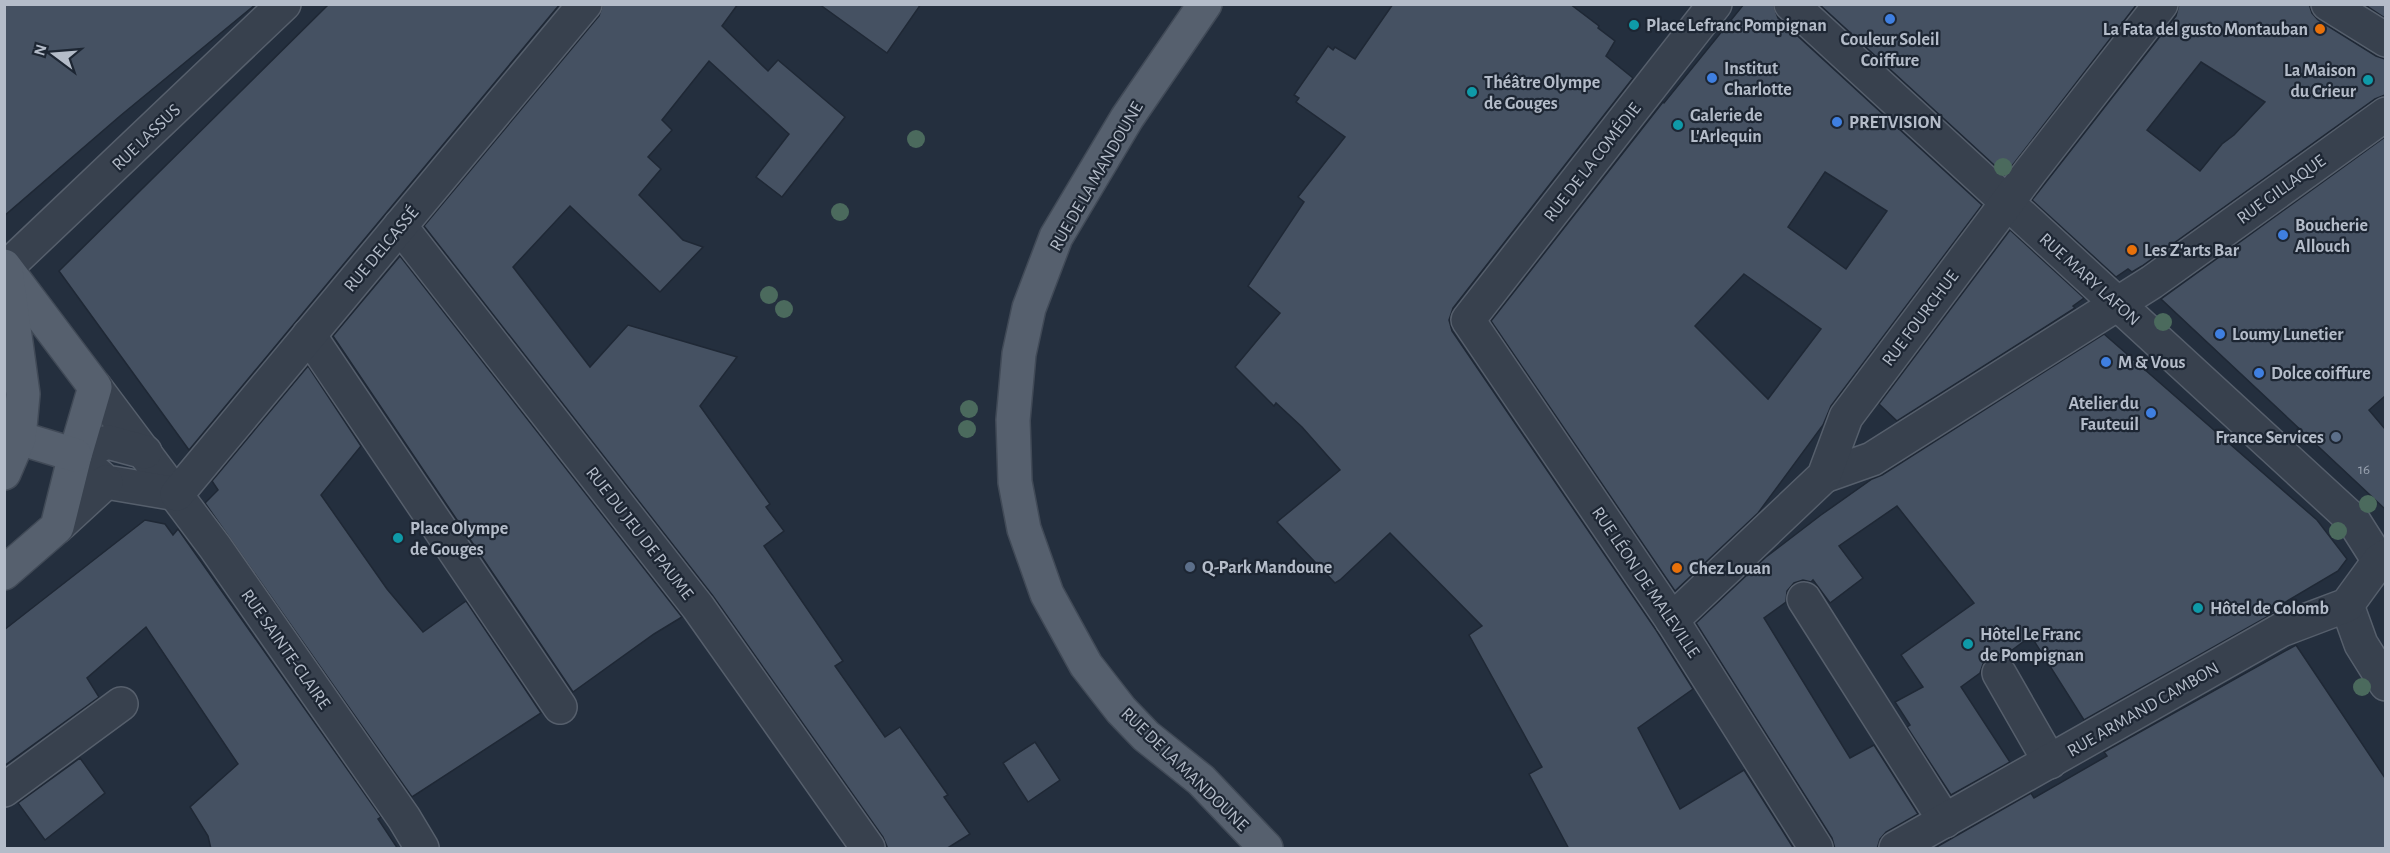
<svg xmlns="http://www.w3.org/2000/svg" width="2390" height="853" font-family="'Alegreya Sans',sans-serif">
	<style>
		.building { fill: #455162; stroke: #1f2835; stroke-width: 1.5; fill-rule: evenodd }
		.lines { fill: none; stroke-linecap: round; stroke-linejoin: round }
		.minor-casing { stroke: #565f6c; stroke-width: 36 }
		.major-casing { stroke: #414a57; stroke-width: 36 }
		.minor { stroke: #38414e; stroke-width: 33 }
		.major { stroke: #56606e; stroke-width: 33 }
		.tree { fill: #4b6a5d }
		.shop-dot { fill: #3f7fe0; stroke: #1d2633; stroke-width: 2 }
		.culture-dot { fill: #0f9aa8; stroke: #1d2633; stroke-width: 2 }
		.food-dot { fill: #e8710a; stroke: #1d2633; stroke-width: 2 }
		.service-dot { fill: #5c6f8a; stroke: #1d2633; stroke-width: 2 }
		.labels { text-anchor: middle; stroke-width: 4.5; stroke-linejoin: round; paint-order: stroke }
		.number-label { font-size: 15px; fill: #98a1af }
		.poi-label { font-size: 18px; font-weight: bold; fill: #b4bcc9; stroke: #1d2633; text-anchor: start }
		.street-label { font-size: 18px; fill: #b4bcc9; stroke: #1d2633 }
	</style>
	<rect width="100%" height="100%" fill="#242f3e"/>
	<!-- building -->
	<g class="building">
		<path d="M4 4H256L120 116 4 216Z"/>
		<path d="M329 4H560L189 450 59 271Z"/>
		<path d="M603 4H738L722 26 768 71 778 60 845 117 782 197 756 177 789 134 709 61 662 120 672 130 648 157 661 169 639 195 683 240 703 247 660 292 570 206 513 267 590 367 628 325 737 357 700 406 770 504 766 507 784 531 764 546 843 661 835 666 885 737 900 727 948 795 944 797 970 834 946 849H888L883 837 713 596 424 226 599 16Z"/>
		<path d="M819 4H921L887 53Z"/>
		<path d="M1393 4H1570L1599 26 1598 28 1615 41 1606 56 1633 78 1453 308 1449 320 1452 331 1656 630 1693 689 1638 728 1680 809 1744 770 1794 849H1569L1529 774 1542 767 1469 635 1482 626 1390 533 1340 580 1335 583 1277 522 1340 470 1302 427 1276 403 1274 406 1235 367 1280 313 1248 286 1304 202 1298 197 1345 137 1296 102 1299 98 1294 95 1328 46 1333 50 1335 47 1355 59Z"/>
		<path d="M1744 4H1773L1778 18 1982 205 1831 406 1823 425 1758 513 1675 591 1491 321 1663 102 1664 103ZM1825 172 1887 211 1846 269 1788 227ZM1744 274 1821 329 1768 399 1695 326Z"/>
		<path d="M1819 4H2137L2005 175Z"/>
		<path d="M2179 4H2309L2312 13 2318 20 2376 56 2385 59V95L2375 99 2142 266 2132 272 2128 269 2116 277 2032 200 2176 16ZM2201 62 2265 102 2234 135 2222 144 2200 171 2147 130Z"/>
		<path d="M2364 4H2385V18Z"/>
		<path d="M2385 137V396L2369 410 2385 429V509L2161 299Z"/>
		<path d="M2010 230 2084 298 2073 306 2075 308 1897 421 1879 404Z"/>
		<path d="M400 256 682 617 654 634 573 692 333 336Z"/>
		<path d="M2104 334 2317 520 2347 559 2338 571 2272 610 2274 613 2084 720 2031 636 2004 656 1998 654 1989 657 1983 664 1980 673 1961 687 2010 762 1951 795 1907 727 1910 725 1895 702 1923 687 1901 655 1974 603 1897 506 1839 546 1863 578 1830 603 1813 580 1811 582 1803 580 1794 583 1787 591 1786 602 1764 618 1850 758 1874 745 1918 814 1886 832 1880 839 1877 849H1835L1832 838 1696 623 1766 557 1821 515 1872 479 1882 475Z"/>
		<path d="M308 366 361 446 321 495 387 589 423 632 466 601 541 713 412 797 205 503 218 490 212 481Z"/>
		<path d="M145 520 165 524 173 535 178 529 381 817 378 819 398 849H211L208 836 190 807 238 764 146 627 87 678 99 697 4 766V630Z"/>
		<path d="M2296 645 2385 778V849H1933L2031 793 2034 798 2107 756 2104 752Z"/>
		<path d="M1035 742 1060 780 1028 802 1003 763Z"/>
		<path d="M80 758 105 793 45 840 18 803Z"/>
	</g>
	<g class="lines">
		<!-- minor casing -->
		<g class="minor-casing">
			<g id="minor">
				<path d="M1715 4 1468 320 1672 620 1816 848"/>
				<path d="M1791 4 2353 520 2379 561"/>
				<path d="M2328 4 2386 40"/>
				<path d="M400 226 698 607 868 848"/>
				<path d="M6 268 284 4"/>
				<path d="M309 335 560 707"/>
				<path d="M95 387 215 547 404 818 422 848"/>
				<path d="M145 452 108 442 75 455 106 482 177 494"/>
				<path d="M1824 476 1872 459 2152 282 2386 114"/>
				<path d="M177 494 585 4"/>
				<path d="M57 527 106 482"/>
				<path d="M1804 599 1945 821"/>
				<path d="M2347 605 2361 644 2386 684"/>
				<path d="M1672 620 1824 476 1846 417 2030 172 2161 4"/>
				<path d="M1999 673 2050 762"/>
				<path d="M4 790 121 704"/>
				<path d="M1896 848 2281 630 2347 605 2379 561 2386 556"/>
			</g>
		</g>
		<!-- major casing -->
		<g class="major-casing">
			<g id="major">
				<path d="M1205 4 1127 118 1056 237 1029 308 1019 354 1013 420 1015 482 1024 529 1047 594 1086 665 1121 710 1146 736 1201 780 1266 848"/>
				<path d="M4 266 95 387 75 455 57 527 4 573"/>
				<path d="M19 438 75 455"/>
				<path d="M4 473 19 438 23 394 6 270"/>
			</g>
		</g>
		<!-- minor -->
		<use href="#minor" class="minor"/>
		<!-- major -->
		<use href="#major" class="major"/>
	</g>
	<!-- trees -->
	<g class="tree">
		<circle cx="916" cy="139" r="9"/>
		<circle cx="2003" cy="167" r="9"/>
		<circle cx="840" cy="212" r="9"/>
		<circle cx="769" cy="295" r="9"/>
		<circle cx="784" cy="309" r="9"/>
		<circle cx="2163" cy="322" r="9"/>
		<circle cx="969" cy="409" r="9"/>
		<circle cx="967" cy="429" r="9"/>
		<circle cx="2368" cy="504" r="9"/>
		<circle cx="2338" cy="531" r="9"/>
		<circle cx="2362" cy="687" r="9"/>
	</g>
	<!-- markers -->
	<g class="shop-dot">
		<circle cx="1890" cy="19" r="6"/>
		<circle cx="1712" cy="78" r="6"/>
		<circle cx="1837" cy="122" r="6"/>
		<circle cx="2283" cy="235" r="6"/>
		<circle cx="2220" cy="334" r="6"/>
		<circle cx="2106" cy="362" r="6"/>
		<circle cx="2259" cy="373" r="6"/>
		<circle cx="2151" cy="413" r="6"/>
	</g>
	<g class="culture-dot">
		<circle cx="1634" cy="25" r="6"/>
		<circle cx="2368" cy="80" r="6"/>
		<circle cx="1472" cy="92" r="6"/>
		<circle cx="1678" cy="125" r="6"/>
		<circle cx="398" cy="538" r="6"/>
		<circle cx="2198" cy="608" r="6"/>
		<circle cx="1968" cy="644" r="6"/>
	</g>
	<g class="food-dot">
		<circle cx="2320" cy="29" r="6"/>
		<circle cx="2132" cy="250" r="6"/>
		<circle cx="1677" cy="568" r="6"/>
	</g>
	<g class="service-dot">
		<circle cx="2336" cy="437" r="6"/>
		<circle cx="1190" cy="567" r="6"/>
	</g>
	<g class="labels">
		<!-- number labels -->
		<g class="number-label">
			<text x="2364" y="474">16</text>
		</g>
		<!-- poi labels -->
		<g class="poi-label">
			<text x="1646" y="31">Place Lefranc Pompignan</text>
			<text x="2308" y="35" text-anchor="end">La Fata del gusto Montauban</text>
			<text x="1890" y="45" text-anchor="middle">Couleur Soleil<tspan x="1890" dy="21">Coiffure</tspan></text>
			<text x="1724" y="74">Institut<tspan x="1724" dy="21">Charlotte</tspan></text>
			<text x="2356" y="76" text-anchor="end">La Maison<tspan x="2356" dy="21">du Crieur</tspan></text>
			<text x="1484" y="88">Théâtre Olympe<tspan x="1484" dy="21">de Gouges</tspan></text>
			<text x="1690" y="121">Galerie de<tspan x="1690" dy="21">L'Arlequin</tspan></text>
			<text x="1849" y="128">PRETVISION</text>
			<text x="2295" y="231">Boucherie<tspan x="2295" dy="21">Allouch</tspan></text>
			<text x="2144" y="256">Les Z'arts Bar</text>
			<text x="2232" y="340">Loumy Lunetier</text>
			<text x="2118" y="368">M &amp; Vous</text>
			<text x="2271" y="379">Dolce coiffure</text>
			<text x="2139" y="409" text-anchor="end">Atelier du<tspan x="2139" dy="21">Fauteuil</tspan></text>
			<text x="2324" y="443" text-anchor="end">France Services</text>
			<text x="410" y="534">Place Olympe<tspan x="410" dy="21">de Gouges</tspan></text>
			<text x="1202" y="573">Q-Park Mandoune</text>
			<text x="1689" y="574">Chez Louan</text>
			<text x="2210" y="614">Hôtel de Colomb</text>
			<text x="1980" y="640">Hôtel Le Franc<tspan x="1980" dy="21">de Pompignan</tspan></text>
		</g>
		<!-- street labels -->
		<g class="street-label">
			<text transform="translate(146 137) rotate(-44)" y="6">RUE LASSUS</text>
			<text transform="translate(1592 162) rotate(-52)" y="6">RUE DE LA COMÉDIE</text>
			<text transform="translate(1096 176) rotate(-60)" y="6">RUE DE LA MANDOUNE</text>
			<text transform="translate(2281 189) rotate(-36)" y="6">RUE GILLAQUE</text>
			<text transform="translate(381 249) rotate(-50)" y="6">RUE DELCASSÉ</text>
			<text transform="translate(2090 279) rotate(42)" y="6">RUE MARY LAFON</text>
			<text transform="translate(1920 318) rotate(-53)" y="6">RUE FOURCHUE</text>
			<text transform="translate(640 533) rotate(52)" y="6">RUE DU JEU DE PAUME</text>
			<text transform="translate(1646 582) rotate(56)" y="6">RUE LÉON DE MALEVILLE</text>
			<text transform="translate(286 649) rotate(55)" y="6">RUE SAINTE-CLAIRE</text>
			<text transform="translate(2143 709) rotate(-30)" y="6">RUE ARMAND CAMBON</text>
			<text transform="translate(1185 769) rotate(44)" y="6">RUE DE LA MANDOUNE</text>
		</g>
	</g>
	<!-- border -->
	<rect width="2390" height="853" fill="none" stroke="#b4bcc9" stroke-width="12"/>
	<!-- north arrow -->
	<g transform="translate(54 54) rotate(286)" stroke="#1d2633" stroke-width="4.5" paint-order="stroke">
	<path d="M0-4.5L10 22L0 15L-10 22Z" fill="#b4bcc9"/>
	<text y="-9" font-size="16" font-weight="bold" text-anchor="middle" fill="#b4bcc9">N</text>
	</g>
</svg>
